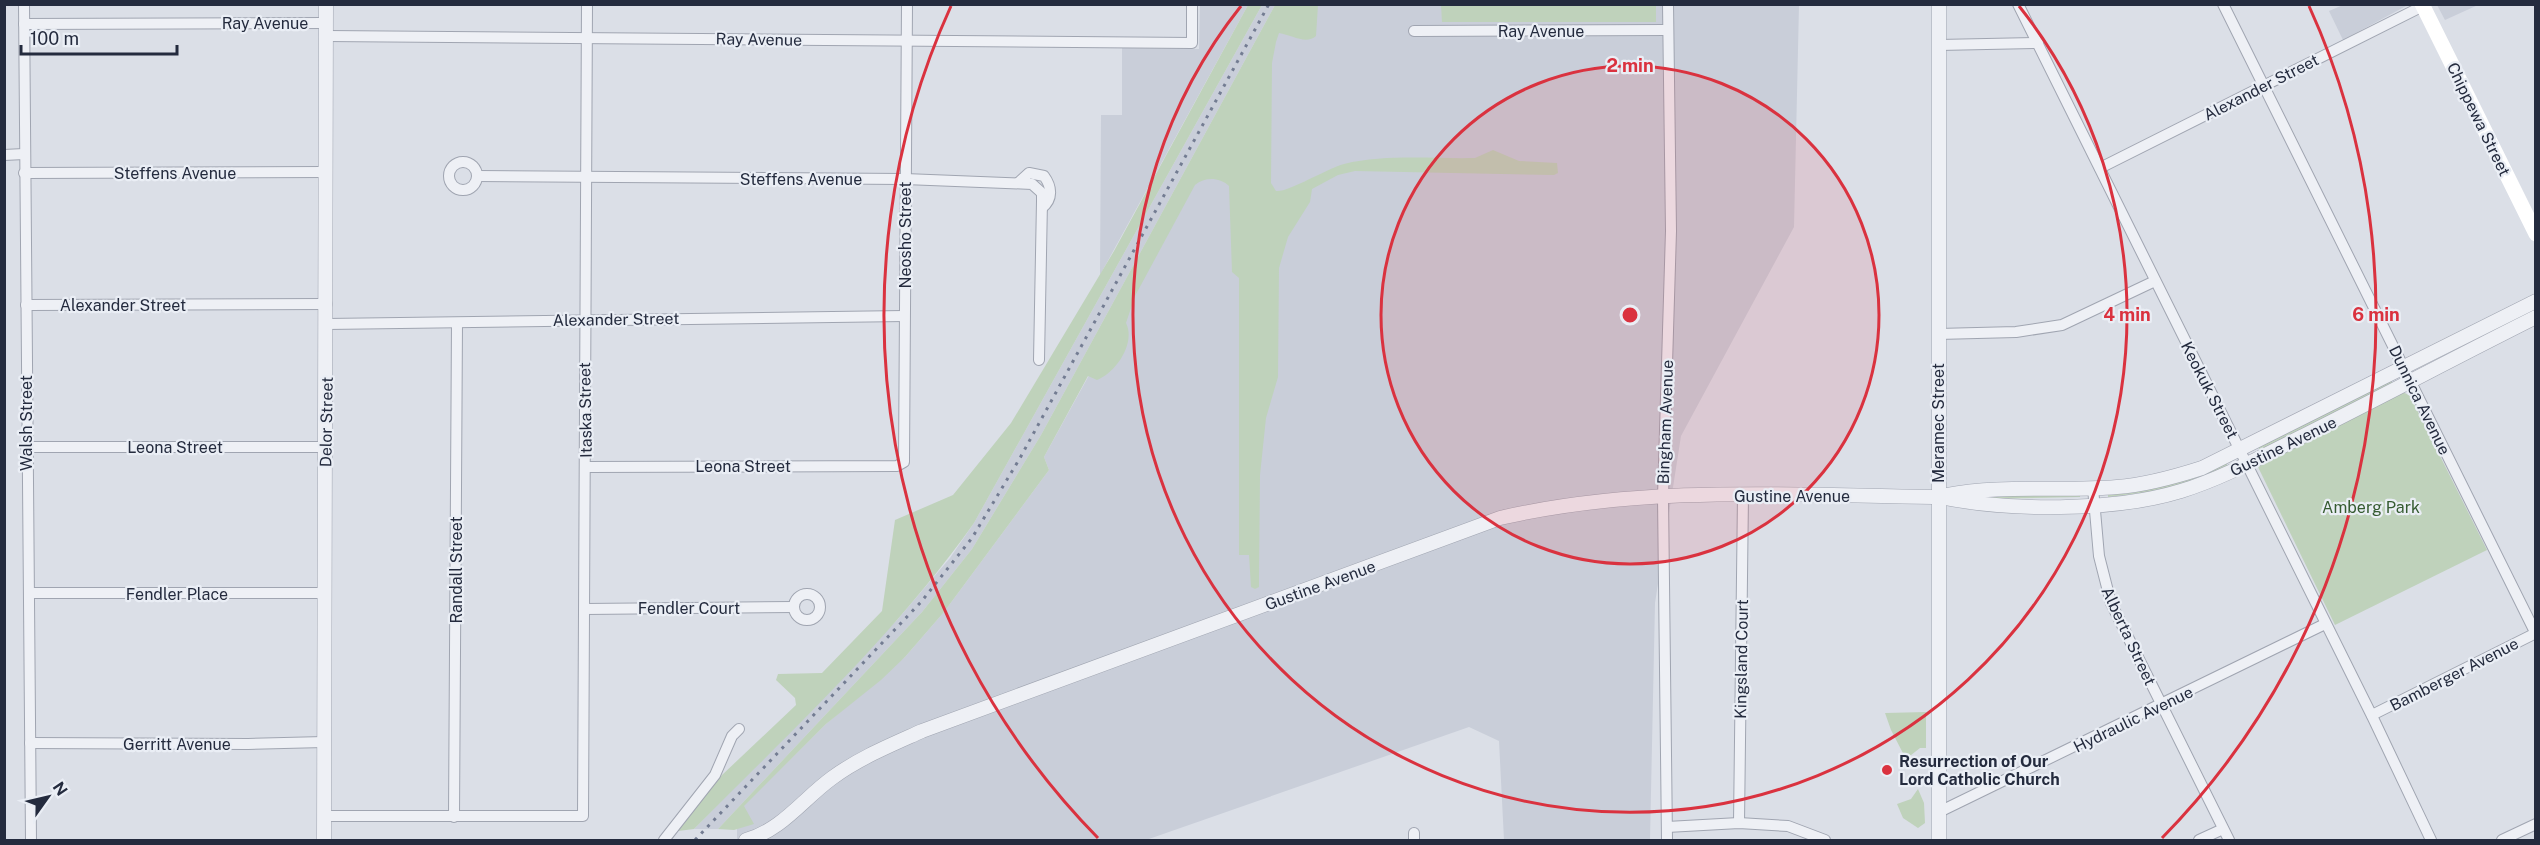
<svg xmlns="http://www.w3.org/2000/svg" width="2540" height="845" font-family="'Public Sans',sans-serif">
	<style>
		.built { fill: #c9ced9 }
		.green { fill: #bfd2bb }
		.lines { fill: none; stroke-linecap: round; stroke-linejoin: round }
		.minor-casing { stroke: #a0a5b1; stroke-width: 12 }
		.tertiary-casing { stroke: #a0a5b1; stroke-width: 15 }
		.minor { stroke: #eef0f5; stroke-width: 10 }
		.tertiary { stroke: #eef0f5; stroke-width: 14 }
		.secondary { stroke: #fff; stroke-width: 15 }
		.rail { stroke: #737c92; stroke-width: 3; stroke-dasharray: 3 6; stroke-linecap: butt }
		.ring { fill: none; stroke: #da323f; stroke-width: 3 }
		.poi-dot { fill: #da323f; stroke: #eaeef5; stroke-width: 2 }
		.labels { text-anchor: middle; stroke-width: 4.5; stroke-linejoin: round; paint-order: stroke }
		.street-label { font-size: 16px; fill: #242b3e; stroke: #eaeef5 }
		.park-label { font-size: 16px; fill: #355b30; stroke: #eaeef5 }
		.poi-label { font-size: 16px; font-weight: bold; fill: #242b3e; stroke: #eaeef5; text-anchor: start }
		.centre { fill: #da323f; stroke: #eaeef5; stroke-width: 3 }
		.ring-label { font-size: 18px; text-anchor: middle; font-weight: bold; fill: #da323f; stroke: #eaeef5; stroke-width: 4.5; stroke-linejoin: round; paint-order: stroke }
	</style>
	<rect width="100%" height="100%" fill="#dbdfe7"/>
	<!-- built -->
	<g class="built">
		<path d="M1200 5H1248L1100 275 1101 115H1122V48L1199 49Z"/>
		<path d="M1262 5H1275L1041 435 972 549 922 612 718 829H694L898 619 950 558 974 523Z"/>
		<path d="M1293 5H1799L1794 227 1681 436 1655 603 1650 840H1504L1499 741 1469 727 1146 840H737V812L826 724 905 657 944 612 1049 470 1044 457Z"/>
		<path d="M2343 5 2406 4V6L2343 40 2329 11Z"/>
		<path d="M2437 5H2478L2445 20Z"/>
	</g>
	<!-- green -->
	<g class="green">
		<path d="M1248 5H1262L974 523C894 636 791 731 694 829L678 831 722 775 796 705 795 698 776 680 778 674 822 673 882 611 895 520 953 495 1011 423 1114 251Z"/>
		<path d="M1275 5H1318L1316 36C1306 45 1292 35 1279 33L1276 42 1272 63 1271 183 1276 191C1287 193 1326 169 1344 164 1385 154 1433 159 1475 158L1493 150 1519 161 1557 163 1558 173 1554 175 1355 171 1338 175 1312 189 1310 202 1288 237 1279 268 1278 377 1266 418 1260 475 1259 577V587L1255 589 1251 587 1249 555H1239V278L1232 272 1229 186C1219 177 1205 177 1195 185L1135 296 1126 323C1136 343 1116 373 1097 380L1088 376 1044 457 1049 470 944 612 905 657 881 680 826 724 744 806 754 824 734 830 718 829 922 612 972 549 1041 435Z"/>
		<path d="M1441 5H1656V22H1442Z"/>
		<path d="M2391 380 2393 385 2261 452 2258 447Z"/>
		<path d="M2403 392 2410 396 2487 550 2335 625 2258 467Z"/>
		<path d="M2227 463V467L2166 490 2108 497V494Z"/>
		<path d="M1980 493 2080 494V497L1980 499Z"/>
		<path d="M1926 712V748H1920L1906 759 1891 730 1885 713Z"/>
		<path d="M1918 789 1924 803 1925 823 1918 828 1903 818 1897 804 1911 799Z"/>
	</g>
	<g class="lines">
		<!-- minor casing -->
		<g class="minor-casing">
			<g id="minor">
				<path d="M24 4 31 840"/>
				<path d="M2018 4 2373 718 2431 840"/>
				<path d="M2223 4 2536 634"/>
				<path d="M24 24 326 23"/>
				<path d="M1414 31 1667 30"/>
				<path d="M327 36 1192 43V4"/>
				<path d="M1939 45 2038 43"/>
				<path d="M4 155 24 154"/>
				<circle cx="463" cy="176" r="14"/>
				<path d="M2100 168 2423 6"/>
				<path d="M24 173 326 172"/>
				<path d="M477 176 905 179 1032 184 1042 193V201L1039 360"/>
				<path d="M1018 183 1029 173 1044 176C1052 187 1053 199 1042 208"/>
				<path d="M26 305 327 304"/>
				<path d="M327 324 904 316"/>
				<path d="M1938 334 2016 332 2062 325 2155 281"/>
				<path d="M26 447H325"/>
				<path d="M586 467 897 466 904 462 907 4"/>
				<path d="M2093 488 2099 556 2111 603 2229 840"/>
				<path d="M29 593H324"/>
				<circle cx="807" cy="607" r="13"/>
				<path d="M585 609 794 607"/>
				<path d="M2372 715 2536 633"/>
				<path d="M30 743 248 744 324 742"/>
				<path d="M1939 812 2325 624"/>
				<path d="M324 816H583L587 4"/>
				<path d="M454 817 457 323"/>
				<path d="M1739 823 1743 495"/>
				<path d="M1667 827 1739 823 1788 826 1825 840"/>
				<path d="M664 840 715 775 732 736 739 729"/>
				<path d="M1414 840V833"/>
				<path d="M1667 840 1663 497 1671 231 1668 4"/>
				<path d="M2199 840 2223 829"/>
				<path d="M2502 840 2536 824"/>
			</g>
		</g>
		<!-- tertiary casing -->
		<g class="tertiary-casing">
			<g id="tertiary">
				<path d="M1946 495C2003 484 2060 492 2117 487 2146 485 2174 477 2202 468L2536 301"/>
				<path d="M324 840 326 4"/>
				<path d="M746 840C782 830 803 799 832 778 859 758 891 745 922 731L1500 518C1643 485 1793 495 1939 497 2009 511 2112 512 2181 491 2226 477 2268 453 2309 433 2385 395 2460 355 2536 317"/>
				<path d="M1939 840V4"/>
			</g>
		</g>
		<!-- minor -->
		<use href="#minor" class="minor"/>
		<!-- tertiary -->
		<use href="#tertiary" class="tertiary"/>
		<!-- secondary -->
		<path class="secondary" d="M2422 4 2536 234"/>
		<!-- rail -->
		<path class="rail" d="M695 840 921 602 972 538 1020 458 1269 4"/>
	</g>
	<!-- distance rings -->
	<circle cx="1630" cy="315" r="249" fill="#da323f" fill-opacity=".12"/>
	<g class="ring">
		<circle cx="1630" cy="315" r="249"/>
		<path d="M2019 6A497 497 0 1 1 1241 6"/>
		<path d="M1098 838A746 746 0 0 1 951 6M2309 6A746 746 0 0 1 2162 838"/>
	</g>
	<!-- markers -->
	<circle class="poi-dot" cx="1887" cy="770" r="6"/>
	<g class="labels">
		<!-- street labels -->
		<g class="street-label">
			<text x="265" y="29">Ray Avenue</text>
			<text x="1541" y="37">Ray Avenue</text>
			<text transform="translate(759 39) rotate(1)" y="6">Ray Avenue</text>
			<text transform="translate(2261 87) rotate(-27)" y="6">Alexander Street</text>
			<text transform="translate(2479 119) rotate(64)" y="6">Chippewa Street</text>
			<text x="175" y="179">Steffens Avenue</text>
			<text x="801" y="185">Steffens Avenue</text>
			<text transform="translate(905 235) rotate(-90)" y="6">Neosho Street</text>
			<text x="123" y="311">Alexander Street</text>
			<text transform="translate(616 319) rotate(-1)" y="6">Alexander Street</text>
			<text transform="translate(2210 390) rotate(63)" y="6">Keokuk Street</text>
			<text transform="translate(2420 400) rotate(64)" y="6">Dunnica Avenue</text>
			<text transform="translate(585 410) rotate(-91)" y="6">Itaska Street</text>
			<text transform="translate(326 422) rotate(-89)" y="6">Delor Street</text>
			<text transform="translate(1665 422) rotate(-88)" y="6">Bingham Avenue</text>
			<text transform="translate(26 423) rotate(-90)" y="6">Walsh Street</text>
			<text transform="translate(1938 423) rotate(-90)" y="6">Meramec Street</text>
			<text transform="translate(2283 446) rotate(-26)" y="6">Gustine Avenue</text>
			<text x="175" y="453">Leona Street</text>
			<text x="743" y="472">Leona Street</text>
			<text x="1792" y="502">Gustine Avenue</text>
			<text transform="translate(456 570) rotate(-90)" y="6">Randall Street</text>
			<text transform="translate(1320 585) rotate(-20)" y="6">Gustine Avenue</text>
			<text x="177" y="600">Fendler Place</text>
			<text x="689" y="614">Fendler Court</text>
			<text transform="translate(2129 636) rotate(65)" y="6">Alberta Street</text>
			<text transform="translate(1741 659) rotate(-89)" y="6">Kingsland Court</text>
			<text transform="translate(2454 674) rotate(-27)" y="6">Bamberger Avenue</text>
			<text transform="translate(2133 719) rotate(-26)" y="6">Hydraulic Avenue</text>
			<text x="177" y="750">Gerritt Avenue</text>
		</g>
		<!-- park labels -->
		<g class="park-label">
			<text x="2371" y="513">Amberg Park</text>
		</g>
		<!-- poi labels -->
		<g class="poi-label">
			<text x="1899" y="767">Resurrection of Our<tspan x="1899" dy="18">Lord Catholic Church</tspan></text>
		</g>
	</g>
	<circle cx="1630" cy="315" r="9" class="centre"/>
	<g class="ring-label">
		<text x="1630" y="72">2 min</text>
		<text x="2127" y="321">4 min</text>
		<text x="2376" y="321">6 min</text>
	</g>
	<!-- border -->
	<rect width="2540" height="845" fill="none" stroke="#242b3e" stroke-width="12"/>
	<!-- north arrow -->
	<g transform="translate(48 797) rotate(56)" stroke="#eaeef5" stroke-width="4.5" paint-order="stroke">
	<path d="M0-4.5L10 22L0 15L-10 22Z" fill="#242b3e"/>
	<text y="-9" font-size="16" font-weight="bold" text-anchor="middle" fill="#242b3e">N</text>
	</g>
	<!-- scale -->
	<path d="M21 45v9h156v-9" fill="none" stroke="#242b3e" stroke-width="3"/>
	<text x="30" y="45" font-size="18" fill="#242b3e" stroke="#eaeef5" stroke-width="4.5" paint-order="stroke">100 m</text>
</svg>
